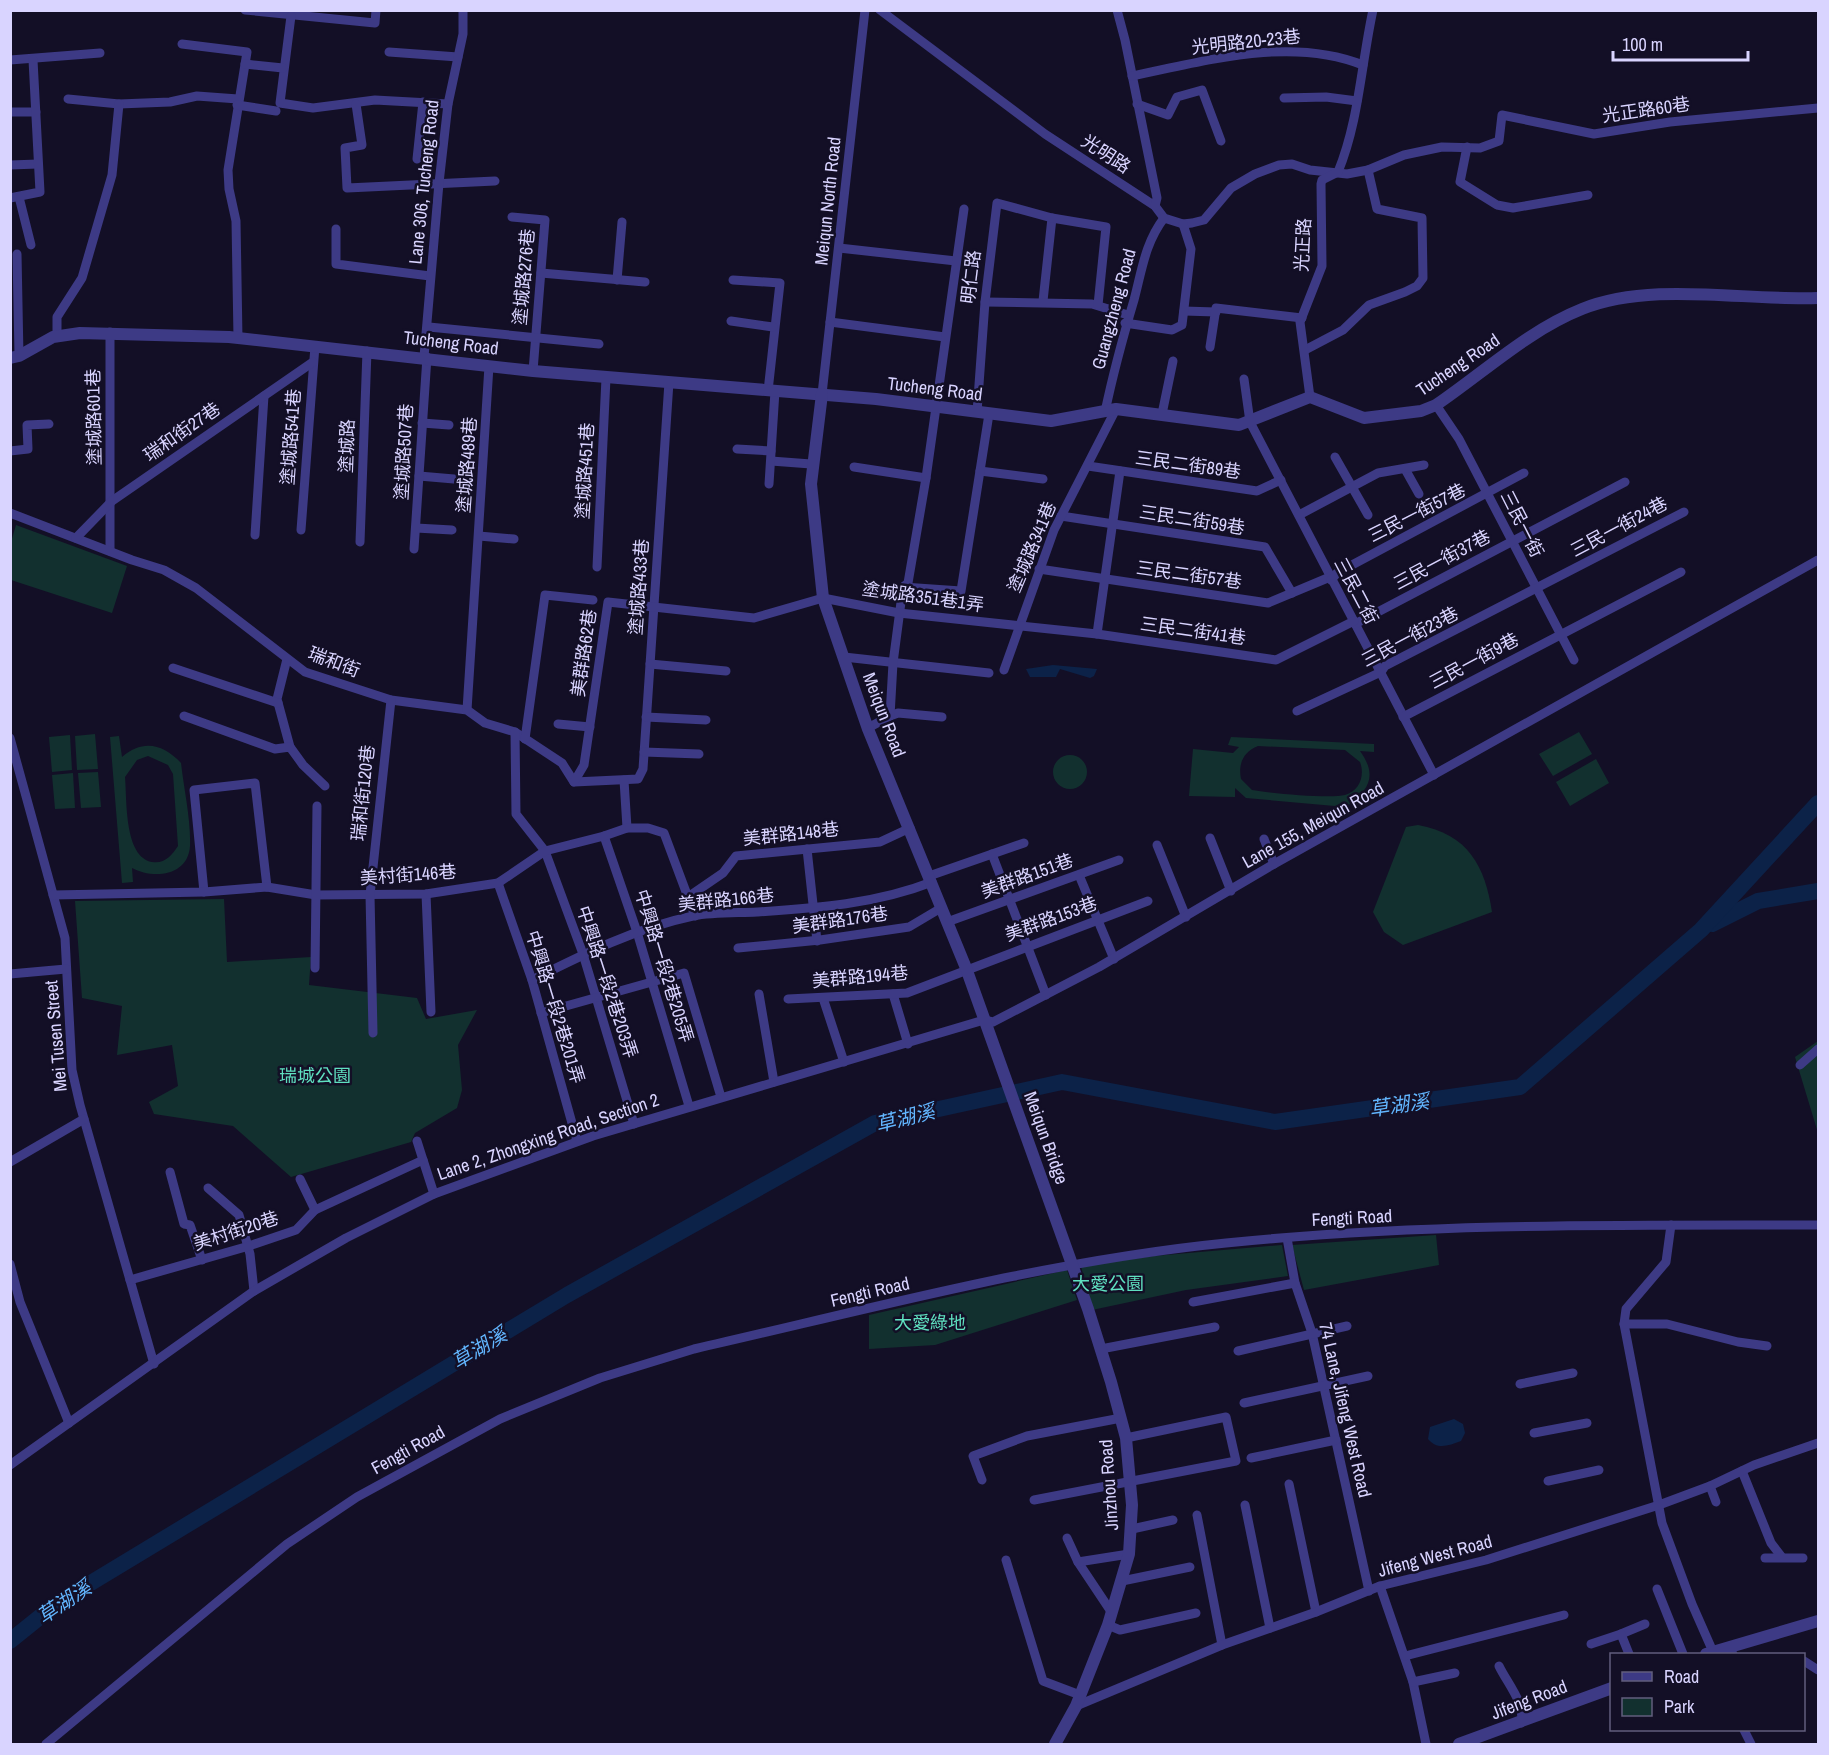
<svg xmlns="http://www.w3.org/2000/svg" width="1829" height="1755" font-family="'Archivo Narrow','Noto Sans TC',sans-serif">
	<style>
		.green { fill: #12302f; fill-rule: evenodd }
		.water { fill: #0c2248 }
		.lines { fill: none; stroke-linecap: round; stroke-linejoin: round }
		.river { stroke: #0c2248; stroke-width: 16 }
		.minor { stroke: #3d3a85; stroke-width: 9 }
		.tertiary { stroke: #3d3a85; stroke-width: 12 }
		.labels { text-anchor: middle; stroke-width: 5; stroke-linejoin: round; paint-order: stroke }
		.street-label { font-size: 18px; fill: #d9d4ff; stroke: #130f26 }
		.park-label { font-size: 18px; fill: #5fe0c0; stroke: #130f26 }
		.water-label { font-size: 20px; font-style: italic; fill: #62b6ff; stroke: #130f26 }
	</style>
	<rect width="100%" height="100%" fill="#130f26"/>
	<!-- green -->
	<g class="green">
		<path d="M16 525 127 566 112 613 11 580V542Z"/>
		<path d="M1579 732 1592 754 1553 776 1539 754Z"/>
		<path d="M95 734 98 769 77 770 75 736Z"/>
		<path d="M70 735 72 770 52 772 49 737Z"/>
		<path d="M119 736 122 757C143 739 163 744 181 763 184 790 191 820 190 846 188 877 152 879 132 868L133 882 122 883 110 737ZM148 756 168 765 173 774 178 846C172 855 165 864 152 862 124 857 127 800 125 777L137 760Z"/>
		<path d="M1231 737 1374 744V752L1360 751C1378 776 1369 790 1346 807L1246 798 1235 788V797L1189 796 1193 749 1233 753 1239 747 1228 745ZM1258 746 1345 750 1360 762C1365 775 1360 791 1345 795 1330 799 1269 793 1252 790L1241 779C1238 764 1243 752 1258 746Z"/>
		<circle cx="1070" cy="772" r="17"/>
		<path d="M1596 759 1609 783 1570 806 1556 782Z"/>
		<path d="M98 772 101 807 81 808 78 773Z"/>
		<path d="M73 773 75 808 55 809 52 775Z"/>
		<path d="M1418 825C1468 834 1485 866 1492 912L1403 945 1384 932 1373 912 1406 827Z"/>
		<path d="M224 899 227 962 311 957 309 985 417 998 426 1019 477 1010 458 1045 462 1090 457 1108 415 1133 411 1142 291 1177 233 1126 154 1114 149 1102 178 1086 172 1045 117 1055 122 1006 82 998 75 901Z"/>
		<path d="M1818 1041V1133L1795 1057Z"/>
		<path d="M1436 1235 1439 1265 1304 1290 1292 1245Z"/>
		<path d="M1282 1245 1288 1276 1186 1290 1092 1310 1081 1266 1154 1256Z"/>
		<path d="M1067 1270 1077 1300 935 1345 869 1349V1315Z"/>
	</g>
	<!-- water -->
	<g class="water">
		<path d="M1053 665 1097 669 1094 676 1090 678 1060 669 1056 677H1030L1026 669Z"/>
		<path d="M1454 1419 1463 1424 1465 1433 1461 1441C1449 1445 1438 1451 1428 1439L1430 1427Z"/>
	</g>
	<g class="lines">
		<!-- river -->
		<g class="river">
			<path d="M1712 924 1758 901 1818 891"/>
			<path d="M10 1641 56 1604 567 1295 875 1123 1062 1082 1275 1122 1520 1087 1701 930 1818 803"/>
		</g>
		<!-- minor -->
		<g class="minor">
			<path d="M245 10 375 23 376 10"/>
			<path d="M880 10 1045 134 1155 206 1164 218 1183 224 1192 223 1204 220 1231 188 1255 174 1279 165 1292 164 1310 170 1347 174 1368 170 1404 155 1442 147 1480 148 1499 141 1502 115 1594 134 1670 122 1818 108"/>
			<path d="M1117 10 1125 40 1157 198 1155 206"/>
			<path d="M291 16 280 103 313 108 375 100 448 104"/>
			<path d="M182 44 247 52 228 170 229 189 236 221 238 338"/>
			<path d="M389 52 458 57"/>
			<path d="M10 60 100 53"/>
			<path d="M245 64 283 68"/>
			<path d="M1132 76C1206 61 1290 36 1363 65"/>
			<path d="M1284 98 1326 97 1357 101"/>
			<path d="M68 99 119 104 170 102 197 96 238 99"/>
			<path d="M356 104 362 145 345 148 347 188 495 181"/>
			<path d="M1137 104 1168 115 1177 97 1202 90 1221 141"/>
			<path d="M237 105 276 111"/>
			<path d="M10 112H36"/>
			<path d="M1467 147 1460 182 1497 205 1513 208 1588 195"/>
			<path d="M417 159 423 102"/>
			<path d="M10 165 38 164"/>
			<path d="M19 197 31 245"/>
			<path d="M10 198 40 192 33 60"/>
			<path d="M512 217 545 220 533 371"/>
			<path d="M336 229V264L430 276"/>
			<path d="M839 248 956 261"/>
			<path d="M17 254 19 356"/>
			<path d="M541 273 645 282"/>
			<path d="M617 280 622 222"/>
			<path d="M733 280 780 283 768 391"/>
			<path d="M1043 301 1052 218"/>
			<path d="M985 302 1092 304 1128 315"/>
			<path d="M1184 311 1216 312"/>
			<path d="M731 321 773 327"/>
			<path d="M830 322 945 337"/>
			<path d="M1125 323 1172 330 1182 325 1191 249 1183 224"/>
			<path d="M429 327 599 344"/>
			<path d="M110 332V551"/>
			<path d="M57 336V317L82 278 112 175 119 104"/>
			<path d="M1210 347 1216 308 1302 318"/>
			<path d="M1305 350 1343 330 1369 305 1405 292 1417 286 1423 278 1422 218 1377 209 1368 170"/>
			<path d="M424 357 439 183 448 104 463 34V10"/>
			<path d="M1244 379 1250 422 1434 775"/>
			<path d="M822 394 865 10"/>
			<path d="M1310 397 1300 322 1322 266 1321 184 1322 180 1338 172C1359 121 1361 65 1373 10"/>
			<path d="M1436 405 1459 439 1574 660"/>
			<path d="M977 412 985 302 997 203 1052 218 1106 227 1098 305"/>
			<path d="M1105 412C1113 374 1123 337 1134 300 1142 270 1145 243 1164 218"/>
			<path d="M1162 414 1173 361"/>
			<path d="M422 423 449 425"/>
			<path d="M737 449 771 451"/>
			<path d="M10 451 28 449 27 425 49 424"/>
			<path d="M1335 457 1368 515"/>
			<path d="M771 461 811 464"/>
			<path d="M1088 466 1257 491 1281 480"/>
			<path d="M854 467 926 478"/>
			<path d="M1405 469 1419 494"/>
			<path d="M980 471 1043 479"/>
			<path d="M419 476 454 479"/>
			<path d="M769 484 775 391"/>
			<path d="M10 513 132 560 164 570 196 588 305 672 391 700 467 710 485 723 515 732 562 763 574 782 638 779 643 769 669 382"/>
			<path d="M1299 515 1378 473 1424 465"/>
			<path d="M1061 516 1265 547 1292 593"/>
			<path d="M416 528 452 530"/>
			<path d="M301 530 315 346"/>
			<path d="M255 535 264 396"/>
			<path d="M479 536 514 539"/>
			<path d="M76 538 112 501 313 362"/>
			<path d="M360 542 367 351"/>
			<path d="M414 549 427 357"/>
			<path d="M597 567 606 378"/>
			<path d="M1039 569 1268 603 1330 577"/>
			<path d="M1331 580 1337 573 1524 473"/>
			<path d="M903 587 961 591 989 414"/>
			<path d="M1355 624 1625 482"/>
			<path d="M1097 634 1120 471"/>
			<path d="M844 657 989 673"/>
			<path d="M287 659 277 699 290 747"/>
			<path d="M650 664 726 671"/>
			<path d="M173 668 278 703"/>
			<path d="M1004 670 1054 530 1116 409"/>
			<path d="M467 710 489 366"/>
			<path d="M1297 711 1381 672 1385 666 1684 512"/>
			<path d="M184 716 275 749 290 747 303 765 325 786"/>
			<path d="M890 716 898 713 942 717"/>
			<path d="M646 717 706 720"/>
			<path d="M1403 717 1681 572"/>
			<path d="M558 724 590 727"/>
			<path d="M868 728 890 716 893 663 903 587 908 583 926 478 964 209"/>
			<path d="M515 732 516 814 545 851 583 954 634 1124"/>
			<path d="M10 738 65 938 72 1070 80 1105 154 1364"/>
			<path d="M525 739 545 595 593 600"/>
			<path d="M644 752 699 754"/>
			<path d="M624 780 627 828"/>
			<path d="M574 782 584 765 608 602 754 618 823 598 899 613 1097 634 1276 660 1354 621"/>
			<path d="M604 836 637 932 689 1106"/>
			<path d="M1210 838 1231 891"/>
			<path d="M1264 839 1274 864"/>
			<path d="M1157 845 1186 917"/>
			<path d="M807 849 817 941"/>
			<path d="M992 854 1046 995"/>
			<path d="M1079 875 1114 959"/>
			<path d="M929 876 1024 843"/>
			<path d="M498 883 532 980 577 1141"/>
			<path d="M204 892 194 790 255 783 267 887"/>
			<path d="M426 894 431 1012"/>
			<path d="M53 895 204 892 267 887 316 895 426 894 498 883 545 851 604 836 627 828H648L664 833 695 916"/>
			<path d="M688 897 723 873 736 856 880 842 910 828"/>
			<path d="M947 922 1119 860"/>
			<path d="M738 948 820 940 909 927 941 908"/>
			<path d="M315 968 317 806"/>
			<path d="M10 974 66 969"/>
			<path d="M532 980C584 954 636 928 693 916 713 912 736 913 757 912 816 908 876 904 932 882"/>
			<path d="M759 994 774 1082"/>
			<path d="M893 994 908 1044"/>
			<path d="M823 998 844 1062"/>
			<path d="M788 999 907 993 1148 901"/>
			<path d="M541 1013 684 973 721 1097"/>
			<path d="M373 1033 370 895 391 700"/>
			<path d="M1800 1065 1818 1049"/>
			<path d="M423 1160 434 1194"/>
			<path d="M10 1162 84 1119"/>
			<path d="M170 1172 184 1224 190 1225 202 1260"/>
			<path d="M300 1179 315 1210"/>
			<path d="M208 1188 239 1215 250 1254 254 1291"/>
			<path d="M1671 1225 1666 1262 1626 1309 1624 1324 1662 1523 1692 1604 1714 1654"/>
			<path d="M1287 1238 1295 1283 1312 1333 1369 1591"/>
			<path d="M10 1264 20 1302 69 1423"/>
			<path d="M130 1280 249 1246 296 1230 315 1210 423 1160 417 1141"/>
			<path d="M1193 1302 1295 1283"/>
			<path d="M1624 1324H1667L1738 1342 1767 1346"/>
			<path d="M1101 1349 1215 1327"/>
			<path d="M1238 1351 1347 1326"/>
			<path d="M1520 1384 1573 1373"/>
			<path d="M1244 1403 1368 1376"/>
			<path d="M1534 1433 1587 1423"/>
			<path d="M1251 1458 1336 1440"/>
			<path d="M10 1465 254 1291 346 1238 434 1194 593 1136 984 1020 993 1022 1099 967 1274 864 1818 560"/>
			<path d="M1742 1471 1771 1543 1781 1556"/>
			<path d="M982 1480 973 1456 1027 1436 1121 1418"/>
			<path d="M1548 1481 1599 1470"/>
			<path d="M1289 1484 1316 1612"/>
			<path d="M1710 1486 1716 1502"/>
			<path d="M1034 1500 1236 1461 1226 1417 1126 1438"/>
			<path d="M1245 1505 1270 1628"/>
			<path d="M1197 1515 1222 1645"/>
			<path d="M1132 1529 1173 1520"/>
			<path d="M1067 1538 1078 1562 1112 1613"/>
			<path d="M1765 1558H1803"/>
			<path d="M1006 1560 1043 1681 1080 1695"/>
			<path d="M1078 1562 1129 1554"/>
			<path d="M1122 1581 1190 1567"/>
			<path d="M1380 1586 1413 1682 1426 1744"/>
			<path d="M1657 1589 1683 1654"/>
			<path d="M1108 1625 1120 1630 1196 1613"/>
			<path d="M1621 1634 1645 1624"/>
			<path d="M1591 1644 1621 1634 1629 1654"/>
			<path d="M1716 1652 1733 1654"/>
			<path d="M1405 1656 1564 1615"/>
			<path d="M1804 1661 1818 1670"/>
			<path d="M1499 1666C1507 1683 1526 1704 1521 1723"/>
			<path d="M1413 1682 1455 1673"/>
			<path d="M1076 1706 1222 1645 1316 1612 1380 1586 1486 1560 1659 1505 1710 1486 1754 1465 1818 1443"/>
			<path d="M1744 1730 1751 1744"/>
			<path d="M46 1744 287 1544 357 1497 500 1419 600 1378 694 1349C870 1309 1046 1261 1226 1243 1422 1223 1621 1225 1818 1225"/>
		</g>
		<!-- tertiary -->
		<g class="tertiary">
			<path d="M10 358 19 356 53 337 80 333 229 337 533 371 876 399 1051 421 1116 409 1239 425 1310 397 1364 418 1421 411 1436 405C1483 373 1529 330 1582 309 1652 281 1743 301 1818 298"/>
			<path d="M822 394 811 484 823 598 868 729 966 968 1088 1309 1111 1382 1126 1438 1132 1505 1129 1554 1108 1625 1076 1706 1055 1744"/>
			<path d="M1706 1654 1818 1621"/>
			<path d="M1459 1744 1612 1688"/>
		</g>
	</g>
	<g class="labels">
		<!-- street labels -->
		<g class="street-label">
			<text transform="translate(1246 42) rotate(-6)" y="6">光明路20-23巷</text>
			<text transform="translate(1646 110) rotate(-8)" y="6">光正路60巷</text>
			<text transform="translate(1106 154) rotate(33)" y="6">光明路</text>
			<text transform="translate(424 182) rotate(-84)" y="6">Lane 306, Tucheng Road</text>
			<text transform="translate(828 201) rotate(-84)" y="6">Meiqun North Road</text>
			<text transform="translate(1303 245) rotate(-87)" y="6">光正路</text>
			<text transform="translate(524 277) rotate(-85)" y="6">塗城路276巷</text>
			<text transform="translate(971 277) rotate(-83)" y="6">明仁路</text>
			<text transform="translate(1114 309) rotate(-75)" y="6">Guangzheng Road</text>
			<text transform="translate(451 343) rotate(7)" y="6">Tucheng Road</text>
			<text transform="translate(1458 365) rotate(-34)" y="6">Tucheng Road</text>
			<text transform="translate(935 389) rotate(7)" y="6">Tucheng Road</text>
			<text transform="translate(94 417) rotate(-91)" y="6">塗城路601巷</text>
			<text transform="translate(182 432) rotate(-35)" y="6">瑞和街27巷</text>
			<text transform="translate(291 437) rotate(-86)" y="6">塗城路541巷</text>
			<text transform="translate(347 446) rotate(-88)" y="6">塗城路</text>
			<text transform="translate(404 452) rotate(-87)" y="6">塗城路507巷</text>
			<text transform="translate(467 465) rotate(-86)" y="6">塗城路489巷</text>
			<text transform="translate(1188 465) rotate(8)" y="6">三民二街89巷</text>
			<text transform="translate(585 471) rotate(-87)" y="6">塗城路451巷</text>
			<text transform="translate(1417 513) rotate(-27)" y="6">三民一街57巷</text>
			<text transform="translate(1192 520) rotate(9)" y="6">三民二街59巷</text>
			<text transform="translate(1522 524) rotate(63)" y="6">三民一街</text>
			<text transform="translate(1619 527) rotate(-28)" y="6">三民一街24巷</text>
			<text transform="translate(1032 547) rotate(-67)" y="6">塗城路341巷</text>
			<text transform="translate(1442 560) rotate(-28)" y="6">三民一街37巷</text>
			<text transform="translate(1189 575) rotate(8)" y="6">三民二街57巷</text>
			<text transform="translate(639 587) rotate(-86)" y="6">塗城路433巷</text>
			<text transform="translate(1356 591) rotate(62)" y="6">三民二街</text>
			<text transform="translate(923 597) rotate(8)" y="6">塗城路351巷1弄</text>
			<text transform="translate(1193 631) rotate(8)" y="6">三民二街41巷</text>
			<text transform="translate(1410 637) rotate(-28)" y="6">三民一街23巷</text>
			<text transform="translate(584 653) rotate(-82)" y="6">美群路62巷</text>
			<text transform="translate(1474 661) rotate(-28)" y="6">三民一街9巷</text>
			<text transform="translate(334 662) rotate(21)" y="6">瑞和街</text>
			<text transform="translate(884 715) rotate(69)" y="6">Meiqun Road</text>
			<text transform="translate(363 793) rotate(-84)" y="6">瑞和街120巷</text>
			<text transform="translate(1313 825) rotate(-29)" y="6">Lane 155, Meiqun Road</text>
			<text transform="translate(791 834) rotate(-6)" y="6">美群路148巷</text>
			<text transform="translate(408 875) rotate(-4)" y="6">美村街146巷</text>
			<text transform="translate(1027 876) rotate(-20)" y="6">美群路151巷</text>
			<text transform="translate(726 900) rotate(-6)" y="6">美群路166巷</text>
			<text transform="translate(1051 919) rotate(-20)" y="6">美群路153巷</text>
			<text transform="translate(840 920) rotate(-8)" y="6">美群路176巷</text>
			<text transform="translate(664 966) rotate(73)" y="6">中興路一段2巷205弄</text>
			<text transform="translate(860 977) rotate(-5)" y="6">美群路194巷</text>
			<text transform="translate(607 982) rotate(72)" y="6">中興路一段2巷203弄</text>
			<text transform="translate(555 1007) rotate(73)" y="6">中興路一段2巷201弄</text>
			<text transform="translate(56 1036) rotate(-95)" y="6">Mei Tusen Street</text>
			<text transform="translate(548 1137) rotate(-19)" y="6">Lane 2, Zhongxing Road, Section 2</text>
			<text transform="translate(1046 1138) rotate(70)" y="6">Meiqun Bridge</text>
			<text transform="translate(1352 1218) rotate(-3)" y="6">Fengti Road</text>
			<text transform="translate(236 1231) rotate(-18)" y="6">美村街20巷</text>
			<text transform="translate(870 1292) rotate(-13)" y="6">Fengti Road</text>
			<text transform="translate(1345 1410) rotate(77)" y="6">74 Lane, Jifeng West Road</text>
			<text transform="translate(408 1450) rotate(-29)" y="6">Fengti Road</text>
			<text transform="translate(1109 1485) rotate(-94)" y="6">Jinzhou Road</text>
			<text transform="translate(1435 1556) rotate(-15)" y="6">Jifeng West Road</text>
			<text transform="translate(1529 1700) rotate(-21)" y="6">Jifeng Road</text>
		</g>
		<!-- park labels -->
		<g class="park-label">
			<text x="315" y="1082">瑞城公園</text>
			<text x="1108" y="1290">大愛公園</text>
			<text x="930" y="1329">大愛綠地</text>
		</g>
		<!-- water labels -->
		<g class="water-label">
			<text transform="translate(1399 1105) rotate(-8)" y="7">草湖溪</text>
			<text transform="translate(905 1118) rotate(-14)" y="7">草湖溪</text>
			<text transform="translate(479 1348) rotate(-31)" y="7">草湖溪</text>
			<text transform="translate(64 1602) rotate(-34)" y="7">草湖溪</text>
		</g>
	</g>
	<!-- border -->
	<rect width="1829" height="1755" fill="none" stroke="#d9d4ff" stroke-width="24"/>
	<!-- legend -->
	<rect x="1610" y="1653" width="195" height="78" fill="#130f26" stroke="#625e7d" stroke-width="1.5"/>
	<rect x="1622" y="1672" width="30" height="9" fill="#3d3a85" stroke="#625e7d" stroke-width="1.5"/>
	<text x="1664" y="1683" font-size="18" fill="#d9d4ff">Road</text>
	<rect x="1622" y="1698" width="30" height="18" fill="#12302f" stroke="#625e7d" stroke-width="1.5"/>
	<text x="1664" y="1713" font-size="18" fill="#d9d4ff">Park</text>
	<!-- scale -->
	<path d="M1613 51v9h135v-9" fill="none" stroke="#d9d4ff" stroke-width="3"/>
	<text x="1622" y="51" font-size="18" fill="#d9d4ff" stroke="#130f26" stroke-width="4.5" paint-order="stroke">100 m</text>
</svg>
